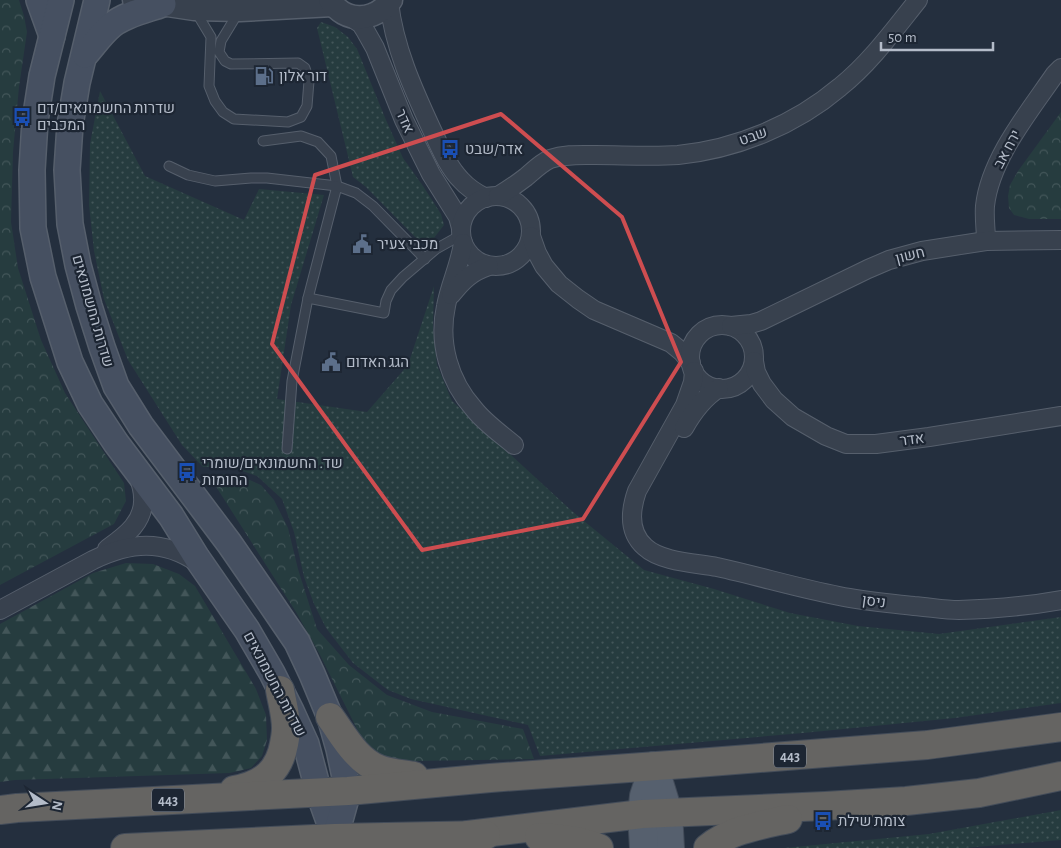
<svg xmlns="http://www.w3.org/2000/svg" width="1061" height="848" font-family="'Alegreya Sans',Heebo,sans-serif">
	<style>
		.grass { fill: url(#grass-dots) }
		.forest { fill: url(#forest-firs) }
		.park { fill: url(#park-crowns) }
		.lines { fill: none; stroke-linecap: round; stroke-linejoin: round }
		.service-casing { stroke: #565f6c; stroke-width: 11 }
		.minor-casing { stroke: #565f6c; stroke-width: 20 }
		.tertiary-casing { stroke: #565f6c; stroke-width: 25 }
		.secondary-casing { stroke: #565f6c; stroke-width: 28 }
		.primary-casing { stroke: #414a57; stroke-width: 30 }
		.trunk-casing { stroke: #434c59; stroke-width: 30 }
		.service { stroke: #38414e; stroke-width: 9 }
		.minor { stroke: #38414e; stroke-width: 18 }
		.tertiary { stroke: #38414e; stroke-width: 22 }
		.secondary { stroke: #465061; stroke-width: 25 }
		.primary { stroke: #56606e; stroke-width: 28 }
		.trunk { stroke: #656462; stroke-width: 28 }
		.marked { fill: none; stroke: #ce4d50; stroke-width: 4; stroke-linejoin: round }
		.labels { text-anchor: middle; stroke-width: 4.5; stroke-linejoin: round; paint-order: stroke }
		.shield { fill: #1d2633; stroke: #878f9c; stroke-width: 1 }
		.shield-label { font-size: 14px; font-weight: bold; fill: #b4bcc9 }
		.poi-label { font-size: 15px; fill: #b4bcc9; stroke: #1d2633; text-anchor: start }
		.street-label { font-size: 15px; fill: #b4bcc9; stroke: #1d2633 }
	</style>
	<defs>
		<pattern id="grass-dots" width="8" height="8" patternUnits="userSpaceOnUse" patternTransform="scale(1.25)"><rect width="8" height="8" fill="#263c3f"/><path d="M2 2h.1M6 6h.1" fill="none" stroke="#435659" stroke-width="1.8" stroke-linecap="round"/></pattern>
		<pattern id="forest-firs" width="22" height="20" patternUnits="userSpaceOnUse" patternTransform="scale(1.25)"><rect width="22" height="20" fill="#263c3f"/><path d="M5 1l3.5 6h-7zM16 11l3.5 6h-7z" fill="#435659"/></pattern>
		<pattern id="park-crowns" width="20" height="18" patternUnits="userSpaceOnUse" patternTransform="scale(1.25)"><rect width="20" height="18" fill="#263c3f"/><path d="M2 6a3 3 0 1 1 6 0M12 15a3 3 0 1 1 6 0" fill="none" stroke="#435659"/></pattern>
	</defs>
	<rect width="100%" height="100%" fill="#242f3e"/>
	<!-- grass -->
	<g class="grass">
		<path d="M321 22 335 27 348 37 357 49 386 120 403 158 423 186 441 214 444 225 434 238 426 242 418 240 366 187 353 177 317 28Z"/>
		<path d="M100 91 145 176 244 220 259 189 324 195 291 305 277 399 367 412 408 365 434 286 433 327 437 365 452 401 573 512 644 570 714 589 790 613 858 626 939 634 1061 617V703L955 718 803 733 540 756 528 725 411 699 388 690 353 663 326 628 314 604 304 577 294 532 282 499 257 476 231 467H203L182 445 128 360 104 299 94 251 89 205 90 144Z"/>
		<path d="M1061 810V840L964 848H784L929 834Z"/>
	</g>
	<!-- forest -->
	<path class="forest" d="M126 563 153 564 179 574 195 586 256 689 266 715 267 740 262 756 251 768 230 773 15 780 0 782V624L93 573Z"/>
	<!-- park -->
	<g class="park">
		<path d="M0 0H19L24 16 27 32 19 87 13 152 11 222 18 268 41 340 65 393 124 483 126 501 114 524 0 585Z"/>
		<path d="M1061 112V219H1029L1014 215 1009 208 1008 196 1010 185 1018 171Z"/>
		<path d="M208 474H236L261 485 274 500 288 528 298 569 317 629 349 665 387 695 432 712 523 729 534 759 412 761 389 758 374 753 363 741 319 653 296 612Z"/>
	</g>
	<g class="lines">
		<!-- service casing -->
		<g class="service-casing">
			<g id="service">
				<path d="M196 12 211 37 209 86 215 101 223 112 234 119 288 122 301 117 307 106 309 81 305 68 298 63 231 64 225 61 219 52 221 41 238 13"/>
				<path d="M263 141 301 136 318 142 331 156 337 186 308 298 292 381 287 449"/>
				<path d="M169 166 188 175 215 181 251 178H267L337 186 356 193 373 206 425 259"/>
				<path d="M308 298 384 313 386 301 391 290 403 277 436 249 461 235"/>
			</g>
		</g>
		<!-- minor casing -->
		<g class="minor-casing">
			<g id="minor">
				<path d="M389 2C394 47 413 89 432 130 440 147 448 167 461 180 468 188 476 193 486 198"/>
				<path d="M349 16 361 24 366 32 375 48 404 120 431 174 458 217 461 228"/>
				<circle cx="496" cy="231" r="35"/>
				<path d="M498 196C508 190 517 184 526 177 533 171 541 163 550 159 565 154 580 155 595 155 622 155 652 157 678 155 737 149 795 125 840 87 870 63 894 30 918 0"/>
				<path d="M531 236 537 253 544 266 559 284 578 299 594 310 671 343 682 352 691 363"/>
				<path d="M986 241C986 230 984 218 985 206 990 159 1029 112 1055 74L1061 68"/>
				<path d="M463 243C460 265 450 284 446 306 438 343 449 381 474 409 485 423 501 434 514 445"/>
				<path d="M451 295C463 280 471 272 489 266"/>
				<circle cx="722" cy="357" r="32"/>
				<path d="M731 326 751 324 761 321 868 269 889 260 922 251 986 241 1061 240"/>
				<path d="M754 361 756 372 762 384 774 400 793 417 826 436 846 444H876L929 437 1061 416"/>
				<path d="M694 371 693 382 685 405 637 491C630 511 628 532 645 547 661 562 696 563 717 567 758 576 798 588 839 596 863 601 889 603 914 606 929 607 944 610 959 610 993 609 1028 606 1061 600"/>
				<path d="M684 428C693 412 703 398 719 388"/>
				<path d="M107 549C125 536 145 522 143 497 143 491 141 484 139 478"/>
				<path d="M0 610 93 560C130 542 163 539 198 563"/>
			</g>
		</g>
		<!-- tertiary casing -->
		<g class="tertiary-casing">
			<g id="tertiary">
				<path d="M134 0 194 9 240 10 333 5"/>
				<path d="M330 0C345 24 375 22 391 0"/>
			</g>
		</g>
		<!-- secondary casing -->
		<g class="secondary-casing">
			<g id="secondary">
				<path d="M39 0 52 36"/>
				<path d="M61 0 42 76 35 121 32 170 33 228 43 277 70 362 90 404 116 443 171 516 197 558 247 630 272 673 291 711 306 744 319 793 335 838"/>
				<path d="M97 0 77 83 70 125 67 170 70 224 78 265 89 306 102 347 116 386 141 426 229 543 267 598 297 642 312 674 330 717 339 749 348 791 335 838"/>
				<path d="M85 55C94 45 101 34 112 25 126 14 146 10 163 4"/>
			</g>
		</g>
		<!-- primary casing -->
		<g class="primary-casing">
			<g id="primary">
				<path d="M654 766 668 812 670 848"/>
				<path d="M644 848 642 814 644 796 654 766"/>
			</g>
		</g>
		<!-- trunk casing -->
		<g class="trunk-casing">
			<g id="trunk">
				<path d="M330 717C344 736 356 760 379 769 389 773 403 774 414 776"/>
				<path d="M234 790C262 785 279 772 284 744 285 739 286 733 286 728 286 715 282 702 280 690"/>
				<path d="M0 810 17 808 348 791 490 778 684 764 927 745 1061 727"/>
				<path d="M468 835 642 814 825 806 906 801 979 793 1061 776"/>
				<path d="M539 837C559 838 581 840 599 848"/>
				<path d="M125 848 335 838 486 835"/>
				<path d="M708 848C729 830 761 825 788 819"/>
			</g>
		</g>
		<!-- service -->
		<use href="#service" class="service"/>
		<!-- minor -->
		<use href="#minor" class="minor"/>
		<!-- tertiary -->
		<use href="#tertiary" class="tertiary"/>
		<!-- secondary -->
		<use href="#secondary" class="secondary"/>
		<!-- primary -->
		<use href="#primary" class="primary"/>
		<!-- trunk -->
		<use href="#trunk" class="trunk"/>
	</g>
	<!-- marked area -->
	<path class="marked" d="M501 114 622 217 681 362 583 519 422 550 272 344 315 175Z"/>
	<!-- icons -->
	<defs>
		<g id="fuel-bare" transform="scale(1.5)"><path d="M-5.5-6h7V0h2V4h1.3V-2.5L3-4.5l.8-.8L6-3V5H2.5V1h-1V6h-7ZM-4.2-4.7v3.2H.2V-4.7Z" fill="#5c6f8a" stroke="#1d2633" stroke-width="2.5" paint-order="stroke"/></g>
		<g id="bus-bare" transform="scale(1.5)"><path d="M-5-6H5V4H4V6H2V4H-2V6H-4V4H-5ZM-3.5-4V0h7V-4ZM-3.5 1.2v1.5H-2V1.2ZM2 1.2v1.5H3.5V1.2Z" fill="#1a4fb4" stroke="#1d2633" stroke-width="2.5" paint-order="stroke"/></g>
		<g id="civic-bare" transform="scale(1.5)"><path d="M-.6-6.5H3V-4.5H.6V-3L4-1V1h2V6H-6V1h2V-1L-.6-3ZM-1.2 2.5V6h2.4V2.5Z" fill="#5c6f8a" stroke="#1d2633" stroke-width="2.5" paint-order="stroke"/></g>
	</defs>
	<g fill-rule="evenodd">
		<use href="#fuel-bare" x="264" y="76"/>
		<use href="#bus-bare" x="22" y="117"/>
		<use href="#bus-bare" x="450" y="149"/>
		<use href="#civic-bare" x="362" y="244"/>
		<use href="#civic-bare" x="331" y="362"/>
		<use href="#bus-bare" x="187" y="472"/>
		<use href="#bus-bare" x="823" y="821"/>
	</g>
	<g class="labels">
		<!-- shield labels -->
		<g class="shield">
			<rect x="774" y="744.5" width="32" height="23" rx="4"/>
			<rect x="152" y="788.5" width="32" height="23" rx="4"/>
		</g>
		<g class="shield-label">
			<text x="790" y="761">443</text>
			<text x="168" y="805">443</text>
		</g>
		<!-- poi labels -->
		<g class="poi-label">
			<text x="279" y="81">דור אלון</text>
			<text x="37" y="113">שדרות החשמונאים/דם<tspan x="37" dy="17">המכבים</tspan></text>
			<text x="465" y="154">אדר/שבט</text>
			<text x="377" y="249">מכבי צעיר</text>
			<text x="346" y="367">הגג האדום</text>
			<text x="202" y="468">שד. החשמונאים/שומרי<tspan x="202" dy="17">החומות</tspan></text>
			<text x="838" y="826">צומת שילת</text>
		</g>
		<!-- street labels -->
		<g class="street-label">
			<text transform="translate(405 121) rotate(66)" y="5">אדר</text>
			<text transform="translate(753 136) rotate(-19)" y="5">שבט</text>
			<text transform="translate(1007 149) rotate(-62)" y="5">ירח אב</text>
			<text transform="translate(910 255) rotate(-14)" y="5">חשון</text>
			<text transform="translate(93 311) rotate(74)" y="5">שדרות החשמונאים</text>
			<text transform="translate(912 439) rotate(-7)" y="5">אדר</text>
			<text transform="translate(874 601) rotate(8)" y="5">ניסן</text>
			<text transform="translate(275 684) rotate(62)" y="5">שדרות החשמונאים</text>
		</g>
	</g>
	<!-- north arrow -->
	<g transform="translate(45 803) rotate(102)" stroke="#1d2633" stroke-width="4" paint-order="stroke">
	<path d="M0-4L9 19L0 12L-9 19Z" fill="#b4bcc9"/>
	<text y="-8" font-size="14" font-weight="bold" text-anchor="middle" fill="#b4bcc9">N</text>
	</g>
	<!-- scale -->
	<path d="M881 42v8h112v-8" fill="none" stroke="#b4bcc9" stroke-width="2.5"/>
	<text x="888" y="42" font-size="15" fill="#b4bcc9" stroke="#1d2633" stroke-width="4" paint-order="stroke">50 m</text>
</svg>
